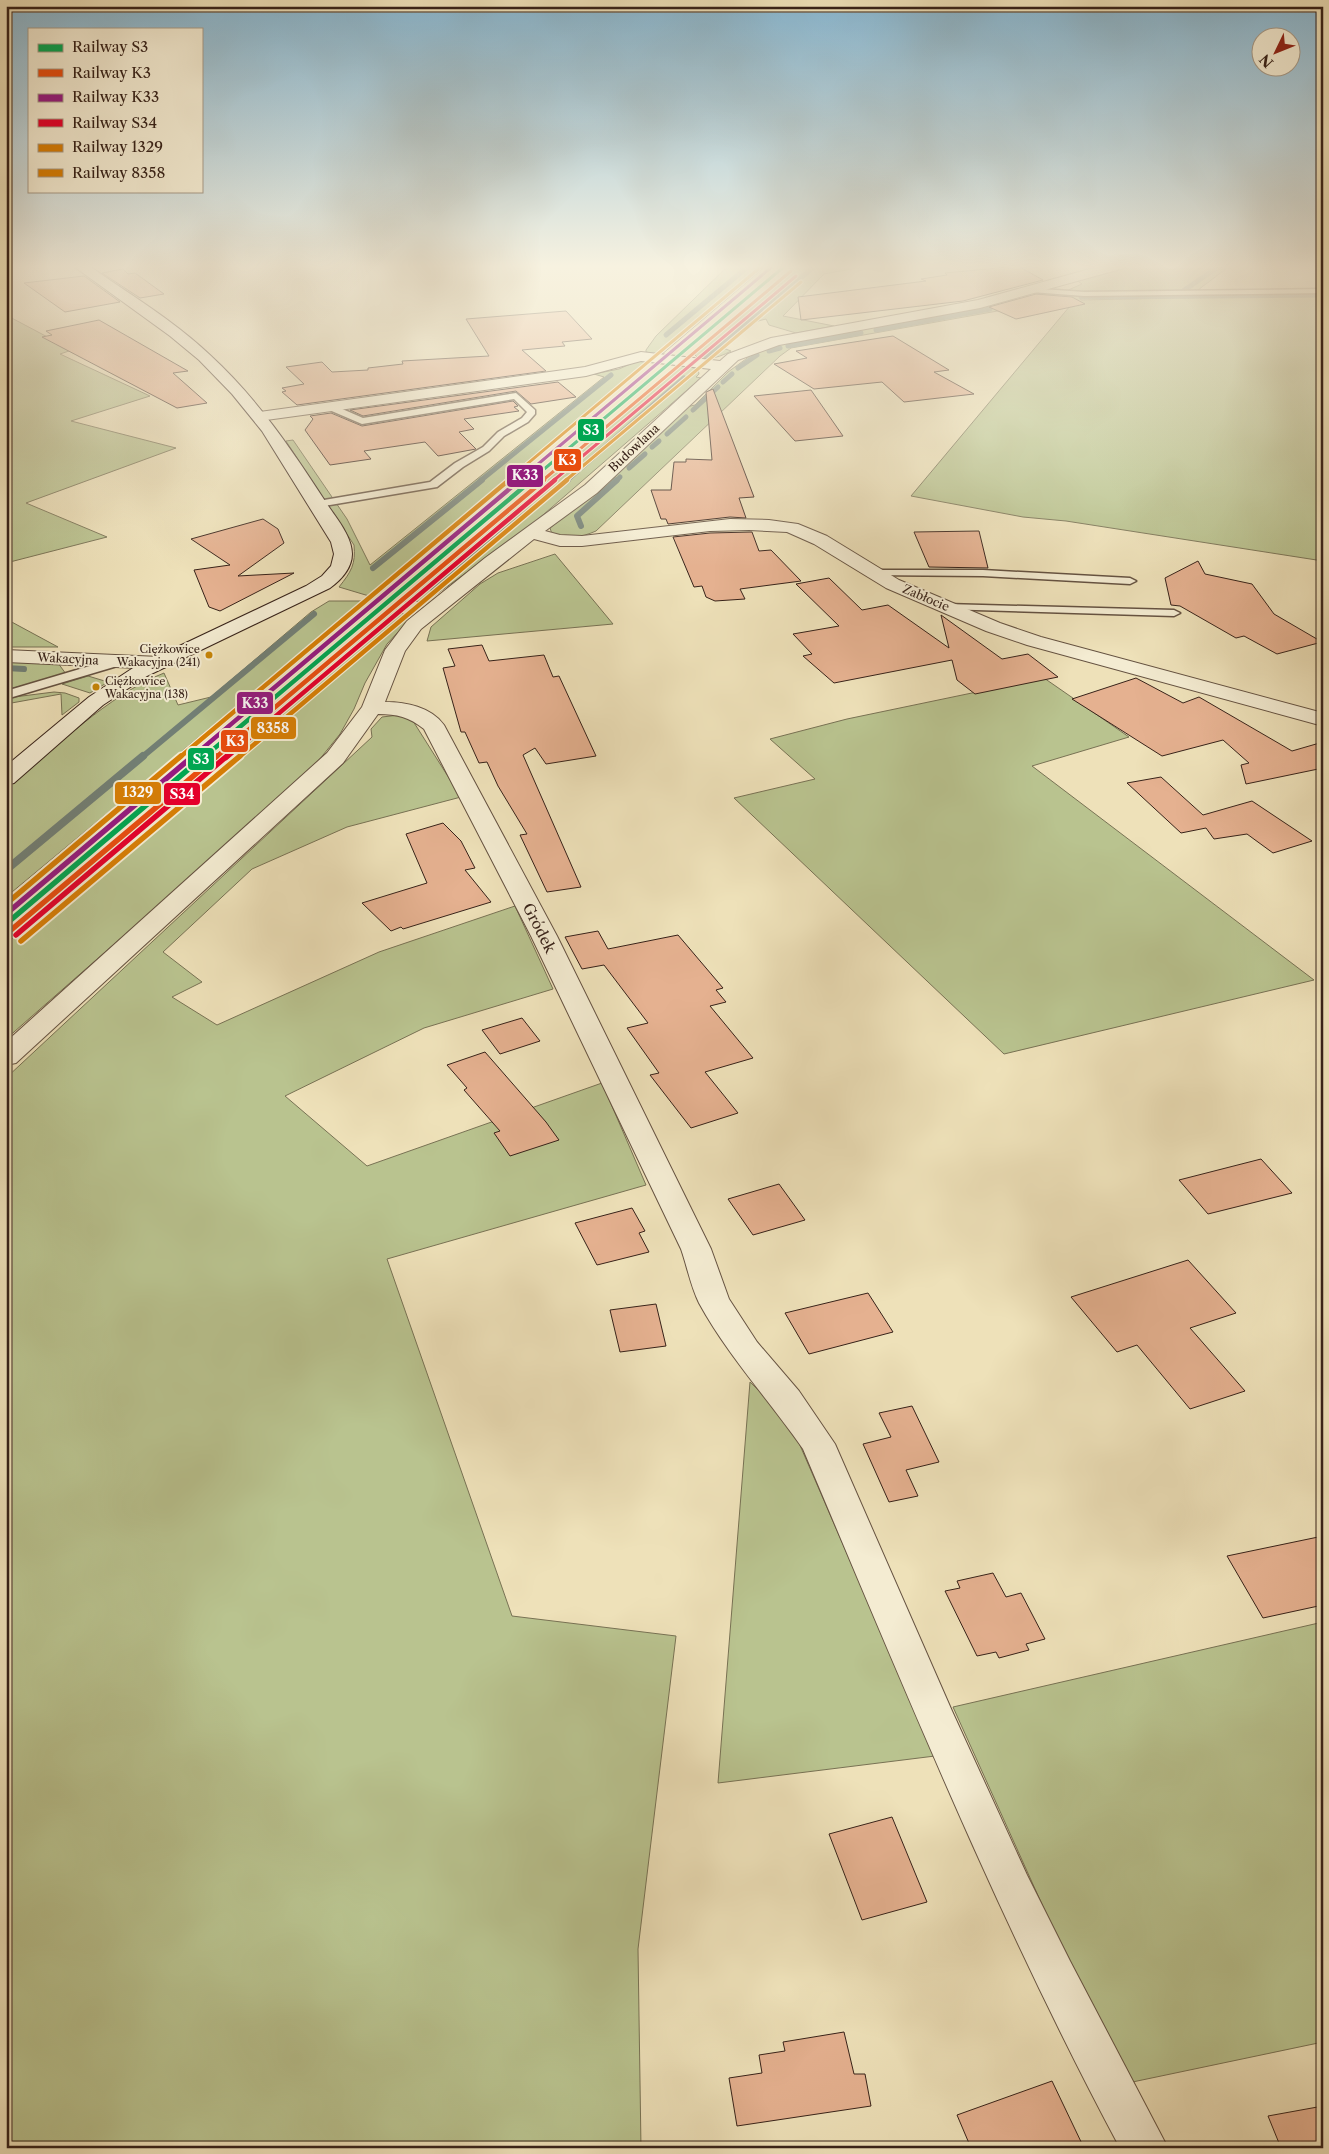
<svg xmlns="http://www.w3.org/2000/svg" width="1329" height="2154" font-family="'Libre Caslon Text',serif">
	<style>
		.green { fill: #b9c38f; stroke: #787254 }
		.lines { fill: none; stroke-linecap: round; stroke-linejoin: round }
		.stream-far2 { stroke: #727f75; stroke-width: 5 }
		.stream-far1 { stroke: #727f75; stroke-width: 6 }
		.stream { stroke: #727f75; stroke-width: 8 }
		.building { fill: #e5b190; stroke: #372219 }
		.lane-casing { stroke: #655241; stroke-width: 3 }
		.street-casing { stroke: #655241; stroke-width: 2 }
		.secondary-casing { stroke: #372219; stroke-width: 2 }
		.lane { fill: #f4ecd2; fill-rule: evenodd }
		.street { fill: #f4ecd2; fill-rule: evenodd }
		.secondary { fill: #f4ecd2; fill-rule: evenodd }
		.rail-1-far2-casing { stroke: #f4ecd2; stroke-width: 5 }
		.rail-1-far1-casing { stroke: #f4ecd2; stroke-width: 7 }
		.rail-1-casing { stroke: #f4ecd2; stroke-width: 9 }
		.rail-2-far2-casing { stroke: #f4ecd2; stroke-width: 5 }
		.rail-2-far1-casing { stroke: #f4ecd2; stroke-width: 7 }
		.rail-2-casing { stroke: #f4ecd2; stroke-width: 9 }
		.rail-3-far2-casing { stroke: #f4ecd2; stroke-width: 5 }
		.rail-3-far1-casing { stroke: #f4ecd2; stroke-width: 7 }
		.rail-3-casing { stroke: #f4ecd2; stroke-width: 9 }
		.rail-4-far2-casing { stroke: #f4ecd2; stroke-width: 5 }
		.rail-4-far1-casing { stroke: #f4ecd2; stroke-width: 7 }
		.rail-4-casing { stroke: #f4ecd2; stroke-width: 9 }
		.rail-5-far2-casing { stroke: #f4ecd2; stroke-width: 5 }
		.rail-5-far1-casing { stroke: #f4ecd2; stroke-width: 7 }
		.rail-5-casing { stroke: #f4ecd2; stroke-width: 9 }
		.rail-6-far2-casing { stroke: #f4ecd2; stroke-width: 5 }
		.rail-6-far1-casing { stroke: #f4ecd2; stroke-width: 7 }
		.rail-6-casing { stroke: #f4ecd2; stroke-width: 9 }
		.rail-1-far2 { stroke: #00a651; stroke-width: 3 }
		.rail-1-far1 { stroke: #00a651; stroke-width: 4.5 }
		.rail-1 { stroke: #00a651; stroke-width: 5.5 }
		.rail-2-far2 { stroke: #e84d0f; stroke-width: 3 }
		.rail-2-far1 { stroke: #e84d0f; stroke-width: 4.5 }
		.rail-2 { stroke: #e84d0f; stroke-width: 5.5 }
		.rail-3-far2 { stroke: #951a80; stroke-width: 3 }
		.rail-3-far1 { stroke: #951a80; stroke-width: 4.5 }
		.rail-3 { stroke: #951a80; stroke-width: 5.5 }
		.rail-4-far2 { stroke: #e4002b; stroke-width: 3 }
		.rail-4-far1 { stroke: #e4002b; stroke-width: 4.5 }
		.rail-4 { stroke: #e4002b; stroke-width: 5.5 }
		.rail-5-far2 { stroke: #d77e05; stroke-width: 3 }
		.rail-5-far1 { stroke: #d77e05; stroke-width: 4.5 }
		.rail-5 { stroke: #d77e05; stroke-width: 5.5 }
		.rail-6-far2 { stroke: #d77e05; stroke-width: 3 }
		.rail-6-far1 { stroke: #d77e05; stroke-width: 4.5 }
		.rail-6 { stroke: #d77e05; stroke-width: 5.5 }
		.bus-dot { fill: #c78506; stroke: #f4ecd2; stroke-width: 2 }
		.labels { text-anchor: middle; stroke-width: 4; stroke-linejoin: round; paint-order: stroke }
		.far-bus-label { font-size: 11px; fill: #372219; stroke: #f4ecd2; text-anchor: end }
		.far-street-label { font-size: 12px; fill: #372219; stroke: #f4ecd2 }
		.street-label { font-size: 15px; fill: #372219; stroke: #f4ecd2 }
		.line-badge { stroke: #f4ecd2; stroke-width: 2 }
		.badge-label { font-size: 14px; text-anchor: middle; font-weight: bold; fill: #fff }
	</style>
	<rect width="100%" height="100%" fill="#eee1b9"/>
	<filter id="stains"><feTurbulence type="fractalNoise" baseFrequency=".004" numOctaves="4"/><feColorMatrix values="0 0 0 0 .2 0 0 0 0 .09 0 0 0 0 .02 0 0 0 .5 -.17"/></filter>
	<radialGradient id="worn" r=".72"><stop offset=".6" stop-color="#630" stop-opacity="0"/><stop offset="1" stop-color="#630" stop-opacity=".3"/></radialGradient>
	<!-- green -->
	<g class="green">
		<path d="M729 265H767L661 355 646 352V350L656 336Z"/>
		<path d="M795 265H873L824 274 783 316 834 326 796 333 769 325 766 319 754 322 723 348 731 351C715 360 703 360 685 358H698L695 355 701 346Z"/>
		<path d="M1132 265H1231L1198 290 1066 291 1082 284 1076 280Z"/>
		<path d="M1079 295 1081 300 1323 295V561L1066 521 1023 517 911 496 1075 300 1031 305 791 348 780 356 596 531C580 538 568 539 552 534L550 528 611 477 686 407 695 405 728 372 761 348 1019 299Z"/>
		<path d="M6 315 72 350 60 354 150 396 71 421 176 448 26 503 107 537 6 563Z"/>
		<path d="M637 361H653L643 365 369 596 339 587C351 572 356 564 354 545L286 441 293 440 347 519 370 565 604 377 594 374 619 369Z"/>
		<path d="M678 364 698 369 699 374 696 377 701 378 536 521 484 560 427 601 400 602 675 369Z"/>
		<path d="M555 554 613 624 427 641 431 627 480 584 498 573Z"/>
		<path d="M329 601H363L6 897 7 788C54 749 108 695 164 673L178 705 211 697 311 612Z"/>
		<path d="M394 607 410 619 387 644 365 683 354 709 340 734 319 760 235 838 6 1039V944L124 844Z"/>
		<path d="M6 619 8 620 58 647H6Z"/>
		<path d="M6 660 58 663 66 674 6 690Z"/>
		<path d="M88 676 108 682 90 693 62 684Z"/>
		<path d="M1044 678 1129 737 1032 766 1314 980 1004 1054 734 798 815 779 770 739 847 719Z"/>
		<path d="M54 692 65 693 79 698V702L62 715 61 694 6 704V698Z"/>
		<path d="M399 715 413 721 461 797 347 827 252 869 163 952 202 982 172 997 217 1025 379 952 515 906 553 989 424 1028 285 1096 367 1166 602 1083 646 1185 387 1259 512 1616 676 1636 638 1949 641 2148H6V1078L372 737 371 729 382 717Z"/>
		<path d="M750 1382 789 1420 935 1756 718 1783Z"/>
		<path d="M1323 1622V2042L1123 2084 953 1707Z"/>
	</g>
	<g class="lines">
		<!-- stream-far2 -->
		<g class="stream-far2">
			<path d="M1183 291 1221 265"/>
			<path d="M1081 297 1323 295"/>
			<path d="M876 330 990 309"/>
			<path d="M666 335 750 265"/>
			<path d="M788 346 861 333"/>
			<path d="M769 351 780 348"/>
			<path d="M706 357 816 265"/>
			<path d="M738 368 757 355"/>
			<path d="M723 382 732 374"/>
			<path d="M693 410 718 387"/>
			<path d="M667 434 686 417"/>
			<path d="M652 447 659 441"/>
			<path d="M629 468 645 454"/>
			<path d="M480 481 611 375"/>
			<path d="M566 481 684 378"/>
			<path d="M616 481 620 477"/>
		</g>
		<!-- stream-far1 -->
		<g class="stream-far1">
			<path d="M581 526 577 516 617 480"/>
			<path d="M373 568 482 480"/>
			<path d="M433 589 568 480"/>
			<path d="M6 668 24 669"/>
			<path d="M141 758 314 614"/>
		</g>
		<!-- stream -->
		<path class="stream" d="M6 870 143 756"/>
	</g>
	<!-- building -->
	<g class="building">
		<path d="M1018 266 1043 280 963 301 801 320 798 297 926 281 921 279 947 275 945 273Z"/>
		<path d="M123 269 128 274 135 273 164 294 140 298 102 273Z"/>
		<path d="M84 276 120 302 65 312 24 283Z"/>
		<path d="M1036 294 1072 297 1085 304 1016 319 989 307Z"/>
		<path d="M566 311 592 339 562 342 565 346 522 350 546 371 297 405 282 392 286 391 282 388 304 384 286 367 322 362 332 372 368 370V368L403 364 402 361 489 356 466 319Z"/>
		<path d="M99 320 188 371 173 373 207 403 177 408 42 337 52 335 46 331Z"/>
		<path d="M893 336 949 370 934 372 974 394 904 402 882 382 814 389 774 364 807 358 796 351Z"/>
		<path d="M558 382 576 397 531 404 516 391 363 416 350 410Z"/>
		<path d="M713 389 754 497 739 498 746 518 730 517 668 524 666 519H661L651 490H671L674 462H686V459L712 460 706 392Z"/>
		<path d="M811 390 843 436 795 441 754 396Z"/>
		<path d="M513 401 518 406 514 407 519 411 464 419 474 429 459 432 476 449 438 456 425 442 364 451 371 459 330 465 305 430 313 419 310 416 331 413 362 426Z"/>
		<path d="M263 519 278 529 284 543 238 576 294 573 220 611 209 607 194 570 230 565 191 539Z"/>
		<path d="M979 531 988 568 929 567 914 532Z"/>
		<path d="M752 532 759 551 771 550 801 581 740 589 745 599 715 601 706 597 702 586 694 587 673 537 710 533Z"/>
		<path d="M1198 561 1205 574 1252 584 1274 614 1322 642 1277 654 1244 636 1236 638 1180 606 1171 605 1165 578Z"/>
		<path d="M829 578 862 610 888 605 949 648 941 615 1002 659 1028 654 1058 677 975 694 957 680 952 660 834 683 803 656 812 654 793 634 839 626 796 584Z"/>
		<path d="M482 645 489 661 544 655 553 677 559 676 596 756 546 764 535 748 523 755 581 887 547 892 520 835 527 834 498 786 487 762 479 763 465 732H461L443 668 455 666 448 649Z"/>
		<path d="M1136 678 1183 703 1199 697 1292 751 1323 742V768L1246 784 1241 765 1249 763 1223 740 1162 756 1072 699Z"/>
		<path d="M1161 777 1203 815 1252 801 1312 841 1273 853 1247 834 1214 839 1206 828 1181 833 1127 783Z"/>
		<path d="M443 823 461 841 475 868 465 870 491 902 403 929 401 927 391 931 362 903 427 883 406 834Z"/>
		<path d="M598 931 608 949 678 935 723 988 716 990 726 1002 710 1006 753 1058 705 1072 738 1113 691 1128 650 1075 659 1073 627 1028 648 1023 604 965 582 969 565 937Z"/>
		<path d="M522 1018 540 1041 500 1054 482 1030Z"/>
		<path d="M485 1052 546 1122 559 1140 510 1156 494 1133 500 1131 464 1090 467 1088 447 1065Z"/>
		<path d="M1261 1159 1292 1193 1208 1214 1179 1180Z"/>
		<path d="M779 1184 805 1220 753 1235 728 1199Z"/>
		<path d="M632 1208 645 1231 639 1233 649 1252 597 1265 575 1223Z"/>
		<path d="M1188 1260 1236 1313 1190 1328 1245 1391 1190 1409 1137 1345 1117 1352 1071 1297Z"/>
		<path d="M868 1293 893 1332 809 1354 785 1313Z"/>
		<path d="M656 1304 666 1346 620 1352 610 1310Z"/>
		<path d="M912 1406 939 1462 906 1470 918 1496 889 1502 863 1444 891 1437 879 1413Z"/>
		<path d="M1323 1536V1605L1263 1618 1227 1556Z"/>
		<path d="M993 1573 1006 1597 1021 1593 1045 1639 1026 1644 1029 1650 999 1658 996 1652 977 1656 945 1591 960 1588 957 1581Z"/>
		<path d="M892 1817 927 1902 862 1920 829 1834Z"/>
		<path d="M844 2032 854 2074H865L871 2106 737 2126 729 2078 762 2073 759 2055 785 2051 783 2042Z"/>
		<path d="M1052 2081 1084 2148H971L957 2115Z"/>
		<path d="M1323 2106V2148H1281L1268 2116Z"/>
	</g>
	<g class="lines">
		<!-- lane casing -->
		<g class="lane-casing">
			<g id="lane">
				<path d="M1028 288 1084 292 1323 289V293L1084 296 1031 292H1028Z"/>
				<path d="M516 393 535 410V414L528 422 504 436 489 451 463 467 437 487 318 507 313 504 318 501 430 482 455 463 483 447 498 432 522 418 527 412 514 399 362 424 327 409V405H333L363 418Z"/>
				<path d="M872 570H983L1130 578 1136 581 1130 584 983 576 868 575 866 573Z"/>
				<path d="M946 604 1174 610 1180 613 1174 616 942 609 940 607Z"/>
				<path d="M120 657 126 661 124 664 6 699V691Z"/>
			</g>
		</g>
		<!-- street casing -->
		<g class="street-casing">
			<g id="street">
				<path d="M1104 265H1126L1124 268 980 308 779 345 738 360 597 493 545 531 560 535 582 536 730 519 769 520 798 524 827 536 899 580 1000 623 1041 637 1323 713V726L1027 645 986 631 886 588 814 544 787 532 749 530 710 531 582 546H560L534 539 421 629 405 651 385 702C406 702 431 707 444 725L557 936 711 1249 729 1299 757 1342 799 1391 835 1444 952 1711 1027 1875 1070 1961 1168 2148H1120C999 1922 903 1685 803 1449 769 1400 728 1356 699 1303 691 1287 687 1266 681 1249L531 936 424 729C409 717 397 714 378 714L343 763 16 1063 6 1065V1042L327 753 362 707 385 650 407 621 485 558 585 485 711 369 641 361 586 376 259 421 251 416 253 413 585 367 641 352 720 361 728 354 771 338 978 300Z"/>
				<path d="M6 650 159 657 166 659 169 663 166 667 159 669 6 662Z"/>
			</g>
		</g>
		<!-- secondary casing -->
		<g class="secondary-casing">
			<path id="secondary" d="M72 265H88C129 294 173 320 210 355 257 398 292 450 327 504 336 518 352 536 352 554 352 568 341 580 330 588L147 676 103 705 14 783 6 785V766L89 697 133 668 306 586 322 576 331 566 334 554 331 542 262 431 232 394 199 360 170 336Z"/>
		</g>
		<!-- lane -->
		<use href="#lane" class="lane"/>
		<!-- street -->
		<use href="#street" class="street"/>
		<!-- secondary -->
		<use href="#secondary" class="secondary"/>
		<!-- rail-1-far2 casing -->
		<g class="rail-1-far2-casing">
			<path id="rail-1-far2" d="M530 481 786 265"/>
		</g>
		<!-- rail-1-far1 casing -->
		<g class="rail-1-far1-casing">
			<path id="rail-1-far1" d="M203 758 532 480"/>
		</g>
		<!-- rail-1 casing -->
		<g class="rail-1-casing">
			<path id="rail-1" d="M6 924 204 756"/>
		</g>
		<!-- rail-2-far2 casing -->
		<g class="rail-2-far2-casing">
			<path id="rail-2-far2" d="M542 481 791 271"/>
		</g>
		<!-- rail-2-far1 casing -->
		<g class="rail-2-far1-casing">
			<path id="rail-2-far1" d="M215 758 544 480"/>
		</g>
		<!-- rail-2 casing -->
		<g class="rail-2-casing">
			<path id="rail-2" d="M11 930 217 756"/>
		</g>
		<!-- rail-3-far2 casing -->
		<g class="rail-3-far2-casing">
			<path id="rail-3-far2" d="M518 481 774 265"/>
		</g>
		<!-- rail-3-far1 casing -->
		<g class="rail-3-far1-casing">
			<path id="rail-3-far1" d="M191 758 520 480"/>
		</g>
		<!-- rail-3 casing -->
		<g class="rail-3-casing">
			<path id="rail-3" d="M6 914 193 756"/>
		</g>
		<!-- rail-4-far2 casing -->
		<g class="rail-4-far2-casing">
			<path id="rail-4-far2" d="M553 481 796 276"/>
		</g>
		<!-- rail-4-far1 casing -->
		<g class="rail-4-far1-casing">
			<path id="rail-4-far1" d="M226 758 555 480"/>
		</g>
		<!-- rail-4 casing -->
		<g class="rail-4-casing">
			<path id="rail-4" d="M16 935 227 756"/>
		</g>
		<!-- rail-5-far2 casing -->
		<g class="rail-5-far2-casing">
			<path id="rail-5-far2" d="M507 481 763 265"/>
		</g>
		<!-- rail-5-far1 casing -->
		<g class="rail-5-far1-casing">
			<path id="rail-5-far1" d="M179 758 509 480"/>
		</g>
		<!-- rail-5 casing -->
		<g class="rail-5-casing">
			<path id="rail-5" d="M6 904 181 756"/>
		</g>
		<!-- rail-6-far2 casing -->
		<g class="rail-6-far2-casing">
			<path id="rail-6-far2" d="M565 481 801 282"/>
		</g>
		<!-- rail-6-far1 casing -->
		<g class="rail-6-far1-casing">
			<path id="rail-6-far1" d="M238 758 567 480"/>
		</g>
		<!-- rail-6 casing -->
		<g class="rail-6-casing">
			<path id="rail-6" d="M21 941 240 756"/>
		</g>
		<!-- rail-1-far2 -->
		<use href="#rail-1-far2" class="rail-1-far2"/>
		<!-- rail-1-far1 -->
		<use href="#rail-1-far1" class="rail-1-far1"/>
		<!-- rail-1 -->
		<use href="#rail-1" class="rail-1"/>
		<!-- rail-2-far2 -->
		<use href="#rail-2-far2" class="rail-2-far2"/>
		<!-- rail-2-far1 -->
		<use href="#rail-2-far1" class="rail-2-far1"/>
		<!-- rail-2 -->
		<use href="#rail-2" class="rail-2"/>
		<!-- rail-3-far2 -->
		<use href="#rail-3-far2" class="rail-3-far2"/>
		<!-- rail-3-far1 -->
		<use href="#rail-3-far1" class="rail-3-far1"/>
		<!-- rail-3 -->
		<use href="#rail-3" class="rail-3"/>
		<!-- rail-4-far2 -->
		<use href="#rail-4-far2" class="rail-4-far2"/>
		<!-- rail-4-far1 -->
		<use href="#rail-4-far1" class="rail-4-far1"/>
		<!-- rail-4 -->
		<use href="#rail-4" class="rail-4"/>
		<!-- rail-5-far2 -->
		<use href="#rail-5-far2" class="rail-5-far2"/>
		<!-- rail-5-far1 -->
		<use href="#rail-5-far1" class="rail-5-far1"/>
		<!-- rail-5 -->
		<use href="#rail-5" class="rail-5"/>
		<!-- rail-6-far2 -->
		<use href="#rail-6-far2" class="rail-6-far2"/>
		<!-- rail-6-far1 -->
		<use href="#rail-6-far1" class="rail-6-far1"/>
		<!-- rail-6 -->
		<use href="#rail-6" class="rail-6"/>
	</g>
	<!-- sky -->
	<linearGradient id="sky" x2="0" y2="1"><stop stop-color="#88b8d3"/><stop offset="0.47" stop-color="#f7f2e0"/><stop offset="1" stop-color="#f7f2e0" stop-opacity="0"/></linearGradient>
	<rect width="1329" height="567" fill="url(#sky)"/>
	<!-- markers -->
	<g class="bus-dot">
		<circle cx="209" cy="655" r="4.5"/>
		<circle cx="96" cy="687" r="4.5"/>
	</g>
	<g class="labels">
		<!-- far-bus labels -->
		<g class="far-bus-label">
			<text x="200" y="653">Ciężkowice<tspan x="200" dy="13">Wakacyjna (241)</tspan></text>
			<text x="105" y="685" text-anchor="start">Ciężkowice<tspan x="105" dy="13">Wakacyjna (138)</tspan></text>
		</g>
		<!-- far-street labels -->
		<g class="far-street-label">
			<text transform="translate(634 448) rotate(-43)" y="4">Budowlana</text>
			<text transform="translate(926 598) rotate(23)" y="4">Zabłocie</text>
			<text transform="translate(68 659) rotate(3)" y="4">Wakacyjna</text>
		</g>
		<!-- street labels -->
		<g class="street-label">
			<text transform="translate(539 928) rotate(63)" y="5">Gródek</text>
		</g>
	</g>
	<g class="line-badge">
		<rect x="577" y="418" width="28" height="24" rx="5" fill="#00a651"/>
		<rect x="553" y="448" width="29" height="24" rx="5" fill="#e84d0f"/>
		<rect x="506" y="464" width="38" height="24" rx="5" fill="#951a80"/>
		<rect x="236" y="691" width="38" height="24" rx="5" fill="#951a80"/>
		<rect x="250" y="716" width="47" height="24" rx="5" fill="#d77e05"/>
		<rect x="220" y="729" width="29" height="24" rx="5" fill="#e84d0f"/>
		<rect x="187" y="747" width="28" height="24" rx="5" fill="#00a651"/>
		<rect x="114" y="781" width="48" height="24" rx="5" fill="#d77e05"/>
		<rect x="163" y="782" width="38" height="24" rx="5" fill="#e4002b"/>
	</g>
	<g class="badge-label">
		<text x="591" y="435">S3</text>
		<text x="567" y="465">K3</text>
		<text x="525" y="480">K33</text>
		<text x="255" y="708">K33</text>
		<text x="273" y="733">8358</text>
		<text x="235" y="746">K3</text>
		<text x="201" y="764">S3</text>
		<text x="138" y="797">1329</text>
		<text x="182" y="799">S34</text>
	</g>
	<!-- margin -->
	<rect width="1329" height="2154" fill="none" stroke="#eee1b9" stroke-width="25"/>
	<rect x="8" y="8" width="1314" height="2139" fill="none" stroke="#372219" stroke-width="2.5"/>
	<rect x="12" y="12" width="1304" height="2129" fill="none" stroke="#372219"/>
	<!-- legend -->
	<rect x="28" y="28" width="175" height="165" fill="#f4ecd2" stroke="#a89b88"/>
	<rect x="38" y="44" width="25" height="8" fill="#00a651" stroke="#a89b88"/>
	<text x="72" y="52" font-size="15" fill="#372219">Railway S3</text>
	<rect x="38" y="69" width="25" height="8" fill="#e84d0f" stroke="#a89b88"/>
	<text x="72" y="78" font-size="15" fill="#372219">Railway K3</text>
	<rect x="38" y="94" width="25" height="8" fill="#951a80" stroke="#a89b88"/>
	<text x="72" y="102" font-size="15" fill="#372219">Railway K33</text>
	<rect x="38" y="119" width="25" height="8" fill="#e4002b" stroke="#a89b88"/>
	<text x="72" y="128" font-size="15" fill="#372219">Railway S34</text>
	<rect x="38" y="144" width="25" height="8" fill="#d77e05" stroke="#a89b88"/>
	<text x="72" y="152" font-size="15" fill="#372219">Railway 1329</text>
	<rect x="38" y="169" width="25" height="8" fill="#d77e05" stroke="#a89b88"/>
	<text x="72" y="178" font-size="15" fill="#372219">Railway 8358</text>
	<!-- north arrow -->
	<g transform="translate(1276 52) rotate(227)"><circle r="24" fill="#f4ecd2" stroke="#a89b88"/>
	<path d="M0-4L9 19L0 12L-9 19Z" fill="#8f2418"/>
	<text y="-8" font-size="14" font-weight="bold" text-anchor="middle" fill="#372219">N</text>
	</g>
	<rect width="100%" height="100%" filter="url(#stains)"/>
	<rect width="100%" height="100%" fill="url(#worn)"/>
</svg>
